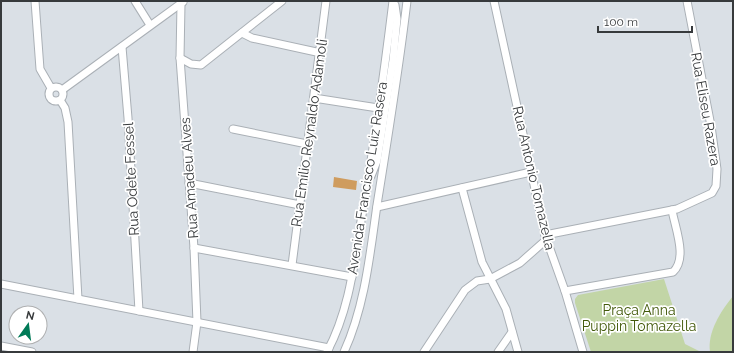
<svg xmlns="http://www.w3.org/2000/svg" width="734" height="353" font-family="Raleway,sans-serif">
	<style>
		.green { fill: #c2d5a6 }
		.building { fill: #cf9c5e }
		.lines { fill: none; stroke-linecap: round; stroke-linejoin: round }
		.minor-casing { stroke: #aab0b6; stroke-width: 9 }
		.minor { stroke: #fff; stroke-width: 7 }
		.labels { text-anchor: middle; stroke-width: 3.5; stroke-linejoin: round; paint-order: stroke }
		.street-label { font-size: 14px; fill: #373a3c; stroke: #fff }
		.park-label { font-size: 14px; fill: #42590a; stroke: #fff }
	</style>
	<rect width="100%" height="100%" fill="#dae0e6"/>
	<!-- green -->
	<g class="green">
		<path d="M664 279 685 344 701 352H591L575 303V299L578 295Z"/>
		<path d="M733 296V352H710C707 332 721 311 733 296Z"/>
	</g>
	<!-- building -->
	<path class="building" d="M334 177 357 181 356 190 333 187Z"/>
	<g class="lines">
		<!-- minor casing -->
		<g class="minor-casing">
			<g id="minor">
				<path d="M35 1 40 69 51 88"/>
				<path d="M135 1 150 25"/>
				<path d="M494 1 545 235 565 291 583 352"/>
				<path d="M181 4 180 58 194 248 197 322 193 352"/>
				<path d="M242 33 252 38 321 53"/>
				<path d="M122 47 128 118 139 311"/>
				<path d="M180 58 191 64 201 65 282 1"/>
				<circle cx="56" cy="94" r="7"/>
				<path d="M62 90 183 2"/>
				<path d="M314 98 378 108"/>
				<path d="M60 100 65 108 68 122 78 299"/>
				<path d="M233 129 307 144"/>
				<path d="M371 176 377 161 393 60 397 19 395 5"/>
				<path d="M189 183 300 205"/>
				<path d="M462 188 482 262 506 309 518 352"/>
				<path d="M377 207 531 172"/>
				<path d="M545 235 677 209 712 193 716 186 717 169 711 126 687 1"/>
				<path d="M194 248 352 277"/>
				<path d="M292 265 326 1"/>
				<path d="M1 284 329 348"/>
				<path d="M565 291 673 272C688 258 675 228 672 210"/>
				<path d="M1 346 32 352"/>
				<path d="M327 352C349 311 354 265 361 221 374 148 384 74 393 1"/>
				<path d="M344 352C365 306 370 254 377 205 388 137 399 69 407 1"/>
				<path d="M424 352 465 290 477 281 490 279 520 263 547 239"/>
				<path d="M498 352 512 332"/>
			</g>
		</g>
		<!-- minor -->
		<use href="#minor" class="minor"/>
	</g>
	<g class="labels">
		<!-- street labels -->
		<g class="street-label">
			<text transform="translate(706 109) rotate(80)" y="5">Rua Eliseu Razera</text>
			<text transform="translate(309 133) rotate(-82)" y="5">Rua Emílio Reynaldo Adamoli</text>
			<text transform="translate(189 178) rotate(-94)" y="5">Rua Amadeu Alves</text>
			<text transform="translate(367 178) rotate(-81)" y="5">Avenida Francisco Luiz Rasera</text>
			<text transform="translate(534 178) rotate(77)" y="5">Rua Antonio Tomazella</text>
			<text transform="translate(131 179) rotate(-93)" y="5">Rua Odete Fessel</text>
		</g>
		<!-- park labels -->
		<g class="park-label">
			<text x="639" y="315">Praça Anna<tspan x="639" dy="16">Puppin Tomazella</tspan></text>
		</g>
	</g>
	<!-- border -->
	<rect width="734" height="353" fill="none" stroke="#373a3c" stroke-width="4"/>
	<!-- north arrow -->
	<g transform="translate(28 325) rotate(14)"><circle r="19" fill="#ffffff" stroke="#afb0b1"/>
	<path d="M0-3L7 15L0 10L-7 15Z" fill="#007a57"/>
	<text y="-6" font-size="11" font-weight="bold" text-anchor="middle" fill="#373a3c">N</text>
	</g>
	<!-- scale -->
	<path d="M598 26v6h94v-6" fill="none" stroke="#373a3c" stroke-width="2"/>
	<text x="604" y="26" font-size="12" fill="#373a3c" stroke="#ffffff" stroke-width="3" paint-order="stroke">100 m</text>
</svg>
